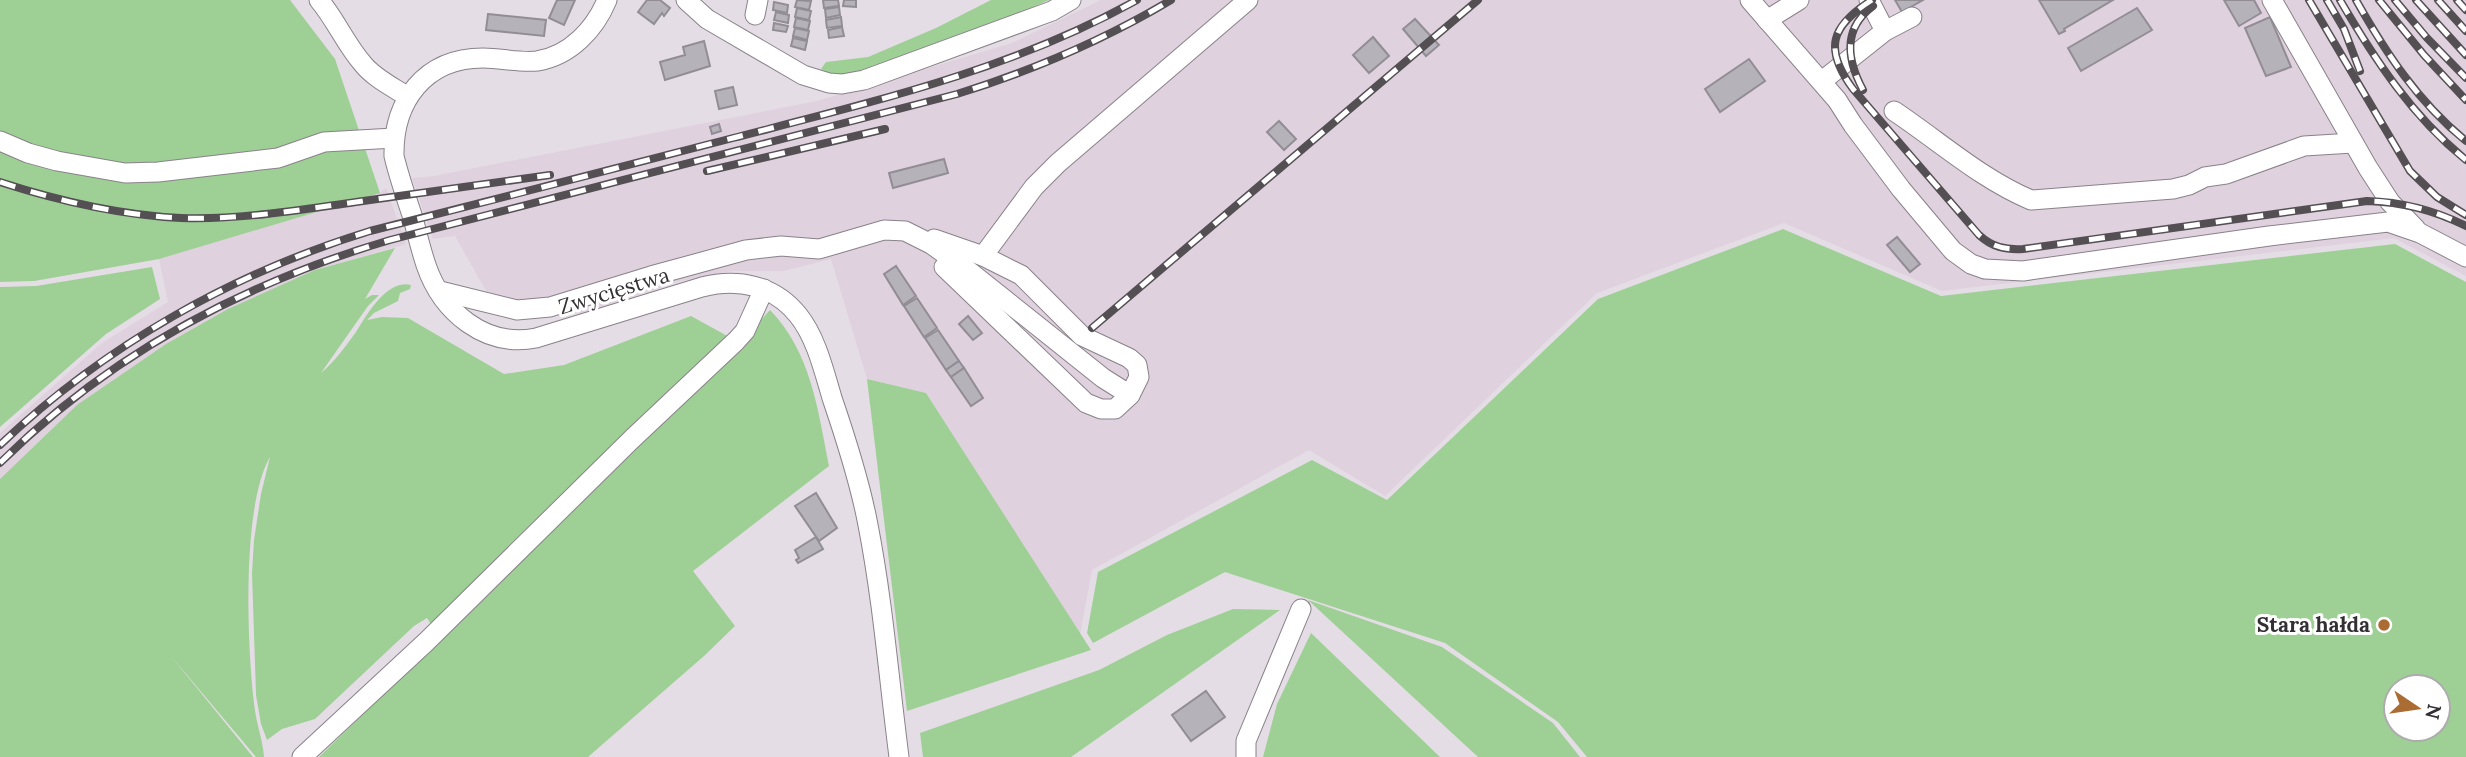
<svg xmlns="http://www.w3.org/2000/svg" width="2466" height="757" font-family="Lora,serif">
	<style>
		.built { fill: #dfd1de }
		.green { fill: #9ed096; fill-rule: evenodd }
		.building { fill: #b6b2ba; stroke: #928d95; stroke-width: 2 }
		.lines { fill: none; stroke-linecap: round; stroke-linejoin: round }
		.minor-casing { stroke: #898289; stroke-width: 21 }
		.minor { stroke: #fff; stroke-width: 19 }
		.rail-casing { stroke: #534f53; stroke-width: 8 }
		.rail { stroke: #fff; stroke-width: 5; stroke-dasharray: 16; stroke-linecap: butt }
		.poi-dot { fill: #aa6c32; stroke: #fff; stroke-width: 2.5 }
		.labels { text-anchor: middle; stroke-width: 6; stroke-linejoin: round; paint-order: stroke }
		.street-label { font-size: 21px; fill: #333033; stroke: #fff }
		.poi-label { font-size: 21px; font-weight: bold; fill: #333033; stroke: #fff; text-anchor: end }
	</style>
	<rect width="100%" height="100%" fill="#e5dde5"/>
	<!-- built -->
	<g class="built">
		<path d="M1101 0H2466V276L2394 238 1942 291 1784 223 1597 293 1385 496 1309 450 1092 570 1080 635 926 393 867 379 831 259 783 271H731L677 282 580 314 493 303 455 236 433 239 412 178 434 176 817 101 1012 43Z"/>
		<path d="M386 188 406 244 315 270 77 405 0 479V433L102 343 168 302 159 259 34 281 0 280 380 193Z"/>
	</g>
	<!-- green -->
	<g class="green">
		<path d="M0 0H290L335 59 380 193 159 259 34 281 0 282Z"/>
		<path d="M991 0H1049L873 77 831 75 821 69 826 62 868 57 936 28Z"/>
		<path d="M1783 229 1941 296 2395 244 2466 282V757H1587L1558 722 1445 643 1225 572 1093 643 1087 633 1098 572 1312 460 1387 500 1598 299ZM2396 687H2438V729H2396Z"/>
		<path d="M395 248 365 299 372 295H379L368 306 321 373C334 362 346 346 356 332 366 316 387 278 411 285L410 289 400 293 398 301 374 313 367 320 382 317 408 318 504 374 564 365 691 316 731 338 434 629 427 618 414 626 315 719 282 729 267 740 261 724 256 695 252 573 254 540 261 494 270 457C241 506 247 652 255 710 257 726 263 741 264 757H256L171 656 253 757H0V479L77 405 166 344 228 309 315 270Z"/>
		<path d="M152 267 160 299 106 334 0 427V287L36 286Z"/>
		<path d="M770 310C811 352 818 410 829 466L693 571 735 626 704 656 588 757H319L692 395Z"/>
		<path d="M867 379 926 393 1091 650 907 711Z"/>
		<path d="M1308 600 1442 647 1553 723 1580 757H1478Z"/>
		<path d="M1233 609 1280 610 1071 757H923L920 733 1099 670 1167 635Z"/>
		<path d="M1311 633 1440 757H1263L1277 704Z"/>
	</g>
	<!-- building -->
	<g class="building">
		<path d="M557 0H575L564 25 549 18Z"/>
		<path d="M647 0H660L670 8 664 16 662 13 654 24 638 12Z"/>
		<path d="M797 0 811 1 809 10 795 7Z"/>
		<path d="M823 0H838L839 6 824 8Z"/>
		<path d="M844 0H856V7L843 6Z"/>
		<path d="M1895 0H1923L1902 12Z"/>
		<path d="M2039 0H2113L2064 29 2065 31 2059 34Z"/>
		<path d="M2224 0H2254L2261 13 2239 26Z"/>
		<path d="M774 2 788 5 787 13 773 10Z"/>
		<path d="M839 7 840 15 826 18 825 9Z"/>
		<path d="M797 8 811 11 809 20 795 17Z"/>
		<path d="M2137 8 2152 30 2081 71 2068 48Z"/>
		<path d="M776 12 789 15 788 23 774 20Z"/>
		<path d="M488 14 546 20 544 36 486 30Z"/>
		<path d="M841 17 842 26 827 28 826 20Z"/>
		<path d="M2270 17 2291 67 2266 76 2245 28Z"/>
		<path d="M796 18 810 21 808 30 794 27Z"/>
		<path d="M1415 19 1439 45 1426 56 1403 29Z"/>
		<path d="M774 23 788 26 786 32 773 30Z"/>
		<path d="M842 27 844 36 829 38 828 30Z"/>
		<path d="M795 28 809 31 807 40 793 36Z"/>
		<path d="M1373 37 1389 56 1369 73 1353 55Z"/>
		<path d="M793 38 807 41 805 50 791 46Z"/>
		<path d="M704 41 710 66 665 80 660 62 685 55 683 47Z"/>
		<path d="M1749 59 1765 81 1720 112 1705 89Z"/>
		<path d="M733 87 737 105 719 109 715 91Z"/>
		<path d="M1279 121 1296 139 1284 150 1267 132Z"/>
		<path d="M719 124 721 131 712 134 710 127Z"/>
		<path d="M944 159 948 173 893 188 889 173Z"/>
		<path d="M1897 237 1920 264 1910 272 1887 245Z"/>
		<path d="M896 266 916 296 903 305 884 274Z"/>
		<path d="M917 298 937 328 924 337 904 306Z"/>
		<path d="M968 316 982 333 973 340 959 324Z"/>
		<path d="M938 330 959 361 946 370 925 338Z"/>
		<path d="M959 361 964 368 951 377 946 370Z"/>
		<path d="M964 368 983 398 971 406 951 377Z"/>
		<path d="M816 493 837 528 819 541 795 506Z"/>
		<path d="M816 537 823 549 798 563 796 560 799 558 795 550Z"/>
		<path d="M1206 691 1225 717 1191 741 1172 715Z"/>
	</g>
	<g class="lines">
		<!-- minor casing -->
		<g class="minor-casing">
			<g id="minor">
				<path d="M319 0C336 20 346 45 363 64 374 78 393 87 408 97"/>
				<path d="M607 0C595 29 570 56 537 61 520 63 501 58 483 58 425 58 393 101 394 156 399 177 406 197 413 218 417 234 421 250 426 265 442 312 485 348 536 338L702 287C738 278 774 285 798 315 816 337 824 371 832 398 846 439 860 482 868 525 883 602 889 680 899 757"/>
				<path d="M686 0 707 19 803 75 829 83 842 84 864 80 1052 11 1071 0"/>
				<path d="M1750 0 1837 100 1853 125 1901 189 1953 251 1971 264 1985 269 2023 271 2269 236 2388 222 2420 233 2466 257"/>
				<path d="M1869 0 1885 31"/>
				<path d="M2272 0 2368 168 2390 202 2416 229"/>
				<path d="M755 15 758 0"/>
				<path d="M1767 20 1799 0"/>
				<path d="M1822 81 1885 31 1912 17"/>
				<path d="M1894 111C1939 141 1981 179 2031 200L2173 189 2189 185 2205 177 2226 174 2304 146 2353 143"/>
				<path d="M0 141 28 153 57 161 125 173 158 172 278 158 324 142 394 138"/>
				<path d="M934 239 983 256 1034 187 1058 163 1248 0"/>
				<path d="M944 267 1086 403 1101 409H1115L1130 395 1139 377 1137 365 1129 358 1082 336 1021 275 983 256"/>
				<path d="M440 291 517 310 550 307 651 276 746 250 781 246 819 249 884 230 905 231 931 244 970 272 1103 378 1130 395"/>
				<path d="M302 757 426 642 632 439 736 341 745 331 764 289"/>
				<path d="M1246 757V741L1301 609"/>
			</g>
		</g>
		<!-- minor -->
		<use href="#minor" class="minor"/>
		<!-- rail casing -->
		<g class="rail-casing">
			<g id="rail">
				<path d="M1872 0C1831 26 1823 48 1853 89L1979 235C1992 247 2005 250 2023 249L2367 201C2403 202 2434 210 2466 226"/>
				<path d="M2309 0 2410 171 2437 197 2466 215"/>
				<path d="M2327 0 2344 29 2360 71"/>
				<path d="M2340 0C2375 60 2412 116 2466 160"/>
				<path d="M2356 0C2386 53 2418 102 2466 141"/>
				<path d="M2379 0 2424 55 2466 100"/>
				<path d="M2395 0 2427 38 2466 78"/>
				<path d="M2416 0 2466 55"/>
				<path d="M2438 0 2466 31"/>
				<path d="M2457 0 2466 10"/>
				<path d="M1863 90C1847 60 1842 29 1873 6"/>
				<path d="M707 171 885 129"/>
				<path d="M0 182C59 201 119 215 181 218 240 220 298 210 356 202 420 193 485 184 550 175"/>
				<path d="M1092 328 1478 0"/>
				<path d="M0 445C104 346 233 273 370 231 491 201 612 169 733 138 872 102 1011 70 1137 0"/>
				<path d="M0 463C109 355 244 283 390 240L957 94C1031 71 1104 40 1171 0"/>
			</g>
		</g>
		<!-- rail -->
		<use href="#rail" class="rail"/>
	</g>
	<!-- markers -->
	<circle class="poi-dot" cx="2384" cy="625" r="7"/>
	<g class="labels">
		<!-- street labels -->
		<g class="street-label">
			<text transform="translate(614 291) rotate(-17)" y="7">Zwycięstwa</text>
		</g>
		<!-- poi labels -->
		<g class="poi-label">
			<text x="2370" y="632">Stara hałda</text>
		</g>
	</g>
	<!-- north arrow -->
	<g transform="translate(2417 708) rotate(103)"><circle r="33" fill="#ffffff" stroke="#adacad" stroke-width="2"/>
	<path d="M0-5L12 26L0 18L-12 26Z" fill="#aa6c32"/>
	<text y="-10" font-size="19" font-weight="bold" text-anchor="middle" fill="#333033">N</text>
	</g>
</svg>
